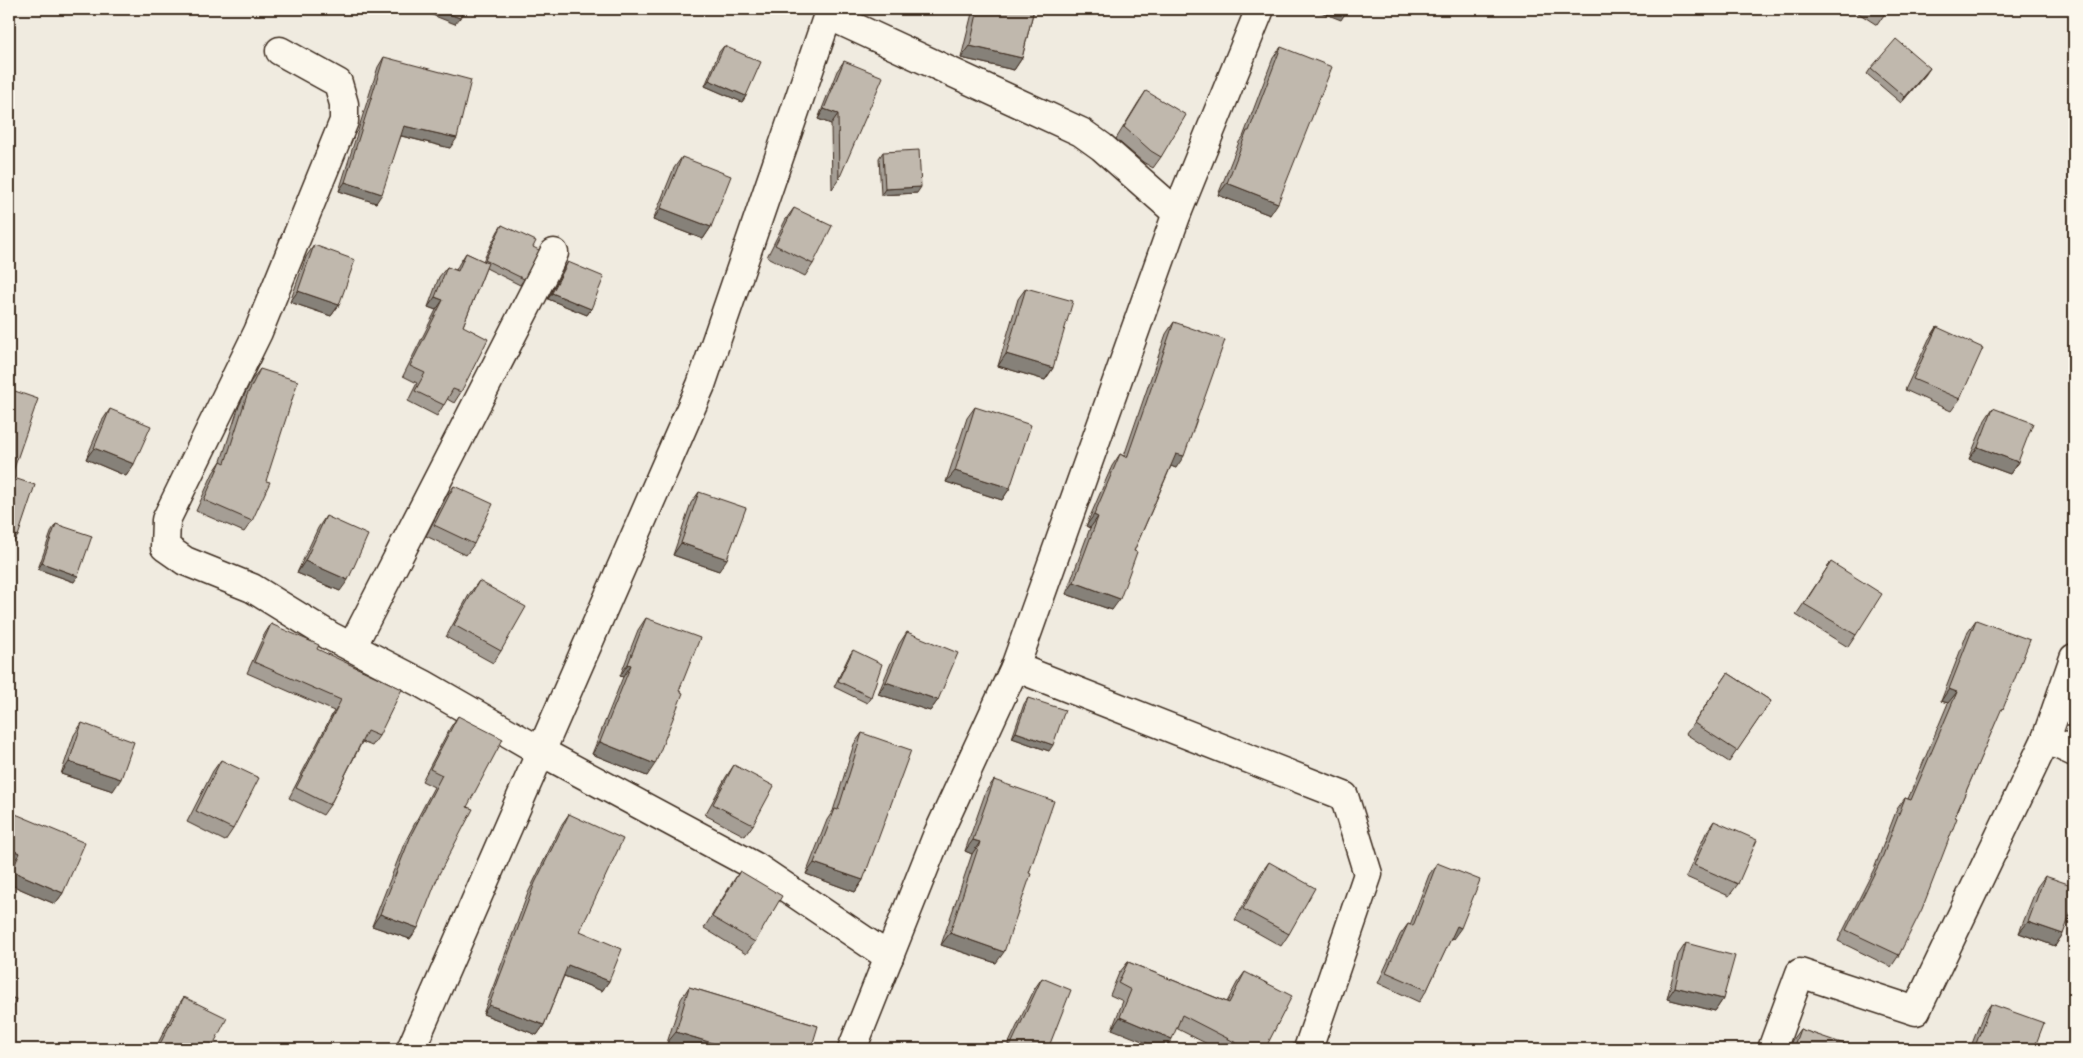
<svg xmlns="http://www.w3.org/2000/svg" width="2083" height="1058" font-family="'Balsamiq Sans',sans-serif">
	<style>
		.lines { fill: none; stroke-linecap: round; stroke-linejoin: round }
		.minor-casing { stroke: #3b2a1e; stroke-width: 31 }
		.minor { stroke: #fbf7ec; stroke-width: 28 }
		.wall { fill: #a59e95; stroke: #3b2a1e }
		.shaded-wall { fill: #868179; stroke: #3b2a1e }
		.building { fill: #c0b8ad; stroke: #3b2a1e }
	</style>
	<rect width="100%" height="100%" fill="#f0ebe0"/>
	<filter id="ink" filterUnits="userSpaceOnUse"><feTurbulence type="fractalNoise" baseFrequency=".02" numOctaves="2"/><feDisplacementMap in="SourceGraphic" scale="10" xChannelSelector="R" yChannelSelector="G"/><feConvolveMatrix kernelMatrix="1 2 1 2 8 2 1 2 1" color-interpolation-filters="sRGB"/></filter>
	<g filter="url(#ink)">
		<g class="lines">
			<!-- minor casing -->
			<g class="minor-casing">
				<g id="minor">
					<path d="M828 15 1081 132 1102 147 1177 213"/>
					<path d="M280 51 338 83 344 104V121L258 332 166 520 165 547 185 561 252 588 330 636 423 684 540 751 756 867 889 957"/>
					<path d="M352 647 554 253"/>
					<path d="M1015 667 1344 796 1368 874 1308 1049"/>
					<path d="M2046 739 2074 752"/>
					<path d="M411 1049 701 385 830 9"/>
					<path d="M852 1049 937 836 1015 667 1177 213 1260 9"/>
					<path d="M1772 1049 1800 973 1916 1011 2046 739 2074 658"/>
				</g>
			</g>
			<!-- minor -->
			<use href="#minor" class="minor"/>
		</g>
		<!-- wall -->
		<g class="wall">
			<path d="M973 9H1034L1022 58 1014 70 961 58Z"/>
			<path d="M1852 9H1888L1877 25Z"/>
			<path d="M724 46 746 96 742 102 705 86 719 52Z"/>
			<path d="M1281 47 1270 215 1218 195 1239 142 1243 137 1273 58Z"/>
			<path d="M384 57 450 148 401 136 376 203 339 191 378 67Z"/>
			<path d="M844 61 839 179 832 189 831 124 818 119 837 71Z"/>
			<path d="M1871 68 1926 74 1901 103 1867 74Z"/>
			<path d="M1146 91 1161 157 1153 168 1143 162 1116 139 1138 103Z"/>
			<path d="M883 152 917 193 881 195 879 158Z"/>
			<path d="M682 157 711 227 703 239 653 220 674 168Z"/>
			<path d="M794 208 813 264 805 276 767 257 786 219Z"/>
			<path d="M502 225 533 247 524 279 520 285 486 268 463 326 461 392 454 403 447 399 437 416 408 401 417 383 403 376 436 310 428 307 439 277 447 267 456 270 459 264 466 253 483 261 498 231Z"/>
			<path d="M314 245 339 305 331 316 290 302 306 257Z"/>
			<path d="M568 262 591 309 587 315 548 299 564 268Z"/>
			<path d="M1026 288 1053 368 1045 380 998 366 1018 299Z"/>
			<path d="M1174 322 1176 468 1171 466 1134 551 1112 610 1066 594 1090 528 1086 526 1112 466 1120 454 1124 456 1166 334Z"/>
			<path d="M1937 327 1960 399 1951 411 1905 390 1929 339Z"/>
			<path d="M260 369 252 521 244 532 196 511 213 473 221 461 239 406 251 381Z"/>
			<path d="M975 407 1010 488 1002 500 946 482 967 418Z"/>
			<path d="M1993 408 2018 462 2010 474 1969 459 1985 420Z"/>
			<path d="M110 409 134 464 126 476 86 459 102 421Z"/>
			<path d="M454 486 474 544 466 555 426 536 446 497Z"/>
			<path d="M699 492 719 571 673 555 691 503Z"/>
			<path d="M326 516 340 591 297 573 318 528Z"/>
			<path d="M56 524 74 582 38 569 52 530Z"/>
			<path d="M1831 562 1856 635 1848 647 1796 615Z"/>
			<path d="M479 581 501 651 493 663 446 637 470 593Z"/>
			<path d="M646 618 679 691 647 776 592 754 623 677 620 676 638 630Z"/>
			<path d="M1976 620 1998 716 1955 817 1899 955 1891 967 1838 941 1874 869 1897 809 1905 798 1908 799 1948 703 1941 701 1968 631Z"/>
			<path d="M271 624 317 649 379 736 372 746 362 742 330 805 323 815 289 798 334 711 247 673 264 635Z"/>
			<path d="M907 632 938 700 930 711 878 694 899 644Z"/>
			<path d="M853 650 871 697 867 703 834 687 849 656Z"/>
			<path d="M1728 673 1771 701 1729 762 1686 734Z"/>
			<path d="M1028 698 1049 751 1012 738 1024 704Z"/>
			<path d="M458 716 467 807 410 939 372 926 404 844 434 787 422 781 450 728Z"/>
			<path d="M82 723 113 791 61 774 74 735Z"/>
			<path d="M862 733 863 880 855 892 806 874 827 820 833 811 854 744Z"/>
			<path d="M221 760 233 829 225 841 187 822 213 771Z"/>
			<path d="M734 765 753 825 745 836 705 815 726 777Z"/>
			<path d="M994 780 1029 873 996 963 941 945 972 854 965 851 986 791Z"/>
			<path d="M9 812 63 893 55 904 9 884V872L12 864Z"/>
			<path d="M569 814 580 931 609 981 602 991 564 976 544 1025 537 1035 483 1014 528 893 562 824Z"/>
			<path d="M1714 821 1738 884 1729 896 1686 877 1706 833Z"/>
			<path d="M1269 862 1289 934 1281 946 1235 920 1261 873Z"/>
			<path d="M1437 863 1453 939 1451 938 1427 990 1419 1002 1378 983 1400 935 1408 924 1410 925 1429 875Z"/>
			<path d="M740 871 755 942 746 954 704 928 732 883Z"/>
			<path d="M2045 876 2063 934 2055 946 2019 933 2037 887Z"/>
			<path d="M1686 943 1723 999 1715 1011 1667 999 1678 955Z"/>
			<path d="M1128 962 1227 1002 1237 983 1245 972 1265 1049H1217L1176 1028 1112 1029 1123 1001 1110 995 1119 973Z"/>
			<path d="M1042 978 1048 1049H1006L1035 988Z"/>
			<path d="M689 987 818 1026 667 1043 681 999Z"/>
			<path d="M184 997 211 1049H155L176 1008Z"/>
			<path d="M1991 1004 2034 1049H1970L1983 1015Z"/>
			<path d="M1800 1029 1855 1049H1789L1792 1040Z"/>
		</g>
		<!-- shaded-wall -->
		<g class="shaded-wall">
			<path d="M417 9H436L460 18 455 24Z"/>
			<path d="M1313 9H1348L1341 20Z"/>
			<path d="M970 46 1022 58 1014 70 961 58Z"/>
			<path d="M1930 68 1926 74 1901 103 1905 97Z"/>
			<path d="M709 80 746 96 742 102 705 86Z"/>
			<path d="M824 109 838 114 831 124 818 119Z"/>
			<path d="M404 126 457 138 450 148 398 135Z"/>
			<path d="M345 182 382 194 376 203 339 191Z"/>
			<path d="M1227 183 1278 203 1270 215 1218 195Z"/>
			<path d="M921 187 917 193 881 195 885 189Z"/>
			<path d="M661 208 711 227 703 239 653 220Z"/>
			<path d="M298 291 339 305 331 316 290 302Z"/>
			<path d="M552 293 591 309 587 315 548 299Z"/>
			<path d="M435 297 443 300 436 310 428 307Z"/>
			<path d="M1006 354 1053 368 1045 380 998 366Z"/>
			<path d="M1978 447 2018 462 2010 474 1969 459Z"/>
			<path d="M94 448 134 464 126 476 86 459Z"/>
			<path d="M1176 454 1184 456 1176 468 1168 465Z"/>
			<path d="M955 471 1010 488 1002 500 946 482Z"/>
			<path d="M1094 515 1098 517 1090 528 1086 526Z"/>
			<path d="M9 533 18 536 12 544 9 543Z"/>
			<path d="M681 543 727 559 719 571 673 555Z"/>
			<path d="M305 561 348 580 340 591 297 573Z"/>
			<path d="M42 563 78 576 74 582 38 569Z"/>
			<path d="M1074 582 1120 599 1112 610 1066 594Z"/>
			<path d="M628 664 631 665 623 677 620 676Z"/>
			<path d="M886 682 938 700 930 711 878 694Z"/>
			<path d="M1949 689 1957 692 1948 703 1941 701Z"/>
			<path d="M1016 732 1053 745 1049 751 1012 738Z"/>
			<path d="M600 742 655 764 647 776 592 754Z"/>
			<path d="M69 762 121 779 113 791 61 774Z"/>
			<path d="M973 840 980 842 972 854 965 851Z"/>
			<path d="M9 849 20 853 12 864 9 863Z"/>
			<path d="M814 863 863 880 855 892 806 874Z"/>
			<path d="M12 871 63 893 55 904 9 884V876Z"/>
			<path d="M380 914 418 928 410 939 372 926Z"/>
			<path d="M2028 922 2063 934 2055 946 2019 933Z"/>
			<path d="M1457 926 1461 928 1453 939 1449 937Z"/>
			<path d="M950 933 1004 952 996 963 941 945Z"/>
			<path d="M568 965 609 981 602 991 562 975Z"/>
			<path d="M1675 987 1723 999 1715 1011 1667 999Z"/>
			<path d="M489 1005 544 1025 537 1035 483 1014Z"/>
			<path d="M1120 1017 1172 1039 1165 1049H1162L1112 1029Z"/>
			<path d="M676 1032 732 1049H687L667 1043Z"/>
		</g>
		<!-- building -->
		<g class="building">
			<path d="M436 9H464L460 18Z"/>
			<path d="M978 9H1034L1022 58 970 46Z"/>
			<path d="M1878 9H1888L1885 13Z"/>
			<path d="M1896 39 1930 68 1905 97 1871 68Z"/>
			<path d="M724 46 761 62 746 96 709 80Z"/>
			<path d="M1281 47 1332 67 1278 203 1227 183 1247 131H1249Z"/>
			<path d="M384 57 471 80 457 138 404 126 382 194 345 182Z"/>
			<path d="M844 61 883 77 839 179 838 114 824 109Z"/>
			<path d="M1146 91 1186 115 1161 157 1151 151 1124 127Z"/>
			<path d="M919 150 921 187 885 189 883 152Z"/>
			<path d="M682 157 731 176 711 227 661 208Z"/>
			<path d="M794 208 832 226 813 264 775 245Z"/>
			<path d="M502 225 536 241 533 247 539 250 524 279 485 260Z"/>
			<path d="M314 245 355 260 339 305 298 291Z"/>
			<path d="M466 253 488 263 463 326 488 339 461 392 453 389 444 405 415 391 425 373 410 366 443 300 435 297 447 267 458 271Z"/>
			<path d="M568 262 604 277 591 309 552 293Z"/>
			<path d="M1026 288 1073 301 1053 368 1006 354Z"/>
			<path d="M1174 322 1225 340 1184 456 1176 454 1134 551 1137 552 1120 599 1074 582 1098 517 1094 515 1120 454 1127 458Z"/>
			<path d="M1937 327 1983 348 1960 399 1913 379Z"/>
			<path d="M260 369 298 381 266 481 270 482 252 521 204 500 221 461 225 463 247 395Z"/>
			<path d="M9 389 38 399 11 477 35 485 18 536 9 533Z"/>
			<path d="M975 407 1031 425 1010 488 955 471Z"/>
			<path d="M1993 408 2033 423 2018 462 1978 447Z"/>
			<path d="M110 409 151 426 134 464 94 448Z"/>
			<path d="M454 486 493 504 474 544 434 525Z"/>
			<path d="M699 492 746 508 727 559 681 543Z"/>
			<path d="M326 516 368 535 348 580 305 561Z"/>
			<path d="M56 524 92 536 78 576 42 563Z"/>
			<path d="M1831 562 1882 594 1856 635 1804 604Z"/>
			<path d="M479 581 526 607 501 651 454 625Z"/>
			<path d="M646 618 700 638 679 691 683 693 655 764 600 742 631 665 628 664Z"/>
			<path d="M1976 620 2030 640 2003 709 2002 708 1955 817 1957 818 1922 909 1899 955 1846 930 1882 858 1905 798 1911 800 1957 692 1949 689Z"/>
			<path d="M271 624 319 645 317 649 402 689 379 736 367 731 330 805 296 788 341 700 254 662Z"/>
			<path d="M907 632 958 653 938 700 886 682Z"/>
			<path d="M853 650 882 664 871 697 838 681Z"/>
			<path d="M1728 673 1771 701 1737 751 1694 723Z"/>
			<path d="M1028 698 1065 710 1053 745 1016 732Z"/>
			<path d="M458 716 503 739 467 807 473 809 439 874 418 928 380 914 412 833 442 775 430 769Z"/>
			<path d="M82 723 134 742 121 779 69 762Z"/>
			<path d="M862 733 911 750 863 880 814 863 835 809 838 810Z"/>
			<path d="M221 760 259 778 233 829 196 811Z"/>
			<path d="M734 765 774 786 753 825 713 804Z"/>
			<path d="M994 780 1054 801 1029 873 1031 874 1004 952 950 933 980 842 973 840Z"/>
			<path d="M9 812 18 815 85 843 63 893 12 871 20 853 9 849Z"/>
			<path d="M569 814 623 839 580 931 622 949 609 981 568 965 544 1025 489 1005 535 883Z"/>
			<path d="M1714 821 1757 840 1738 884 1694 865Z"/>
			<path d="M1269 862 1315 888 1289 934 1243 909Z"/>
			<path d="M1437 863 1480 880 1461 928 1457 926 1427 990 1386 972 1408 924 1413 926Z"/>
			<path d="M740 871 782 896 755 942 712 917Z"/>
			<path d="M2045 876 2074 886V905L2063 934 2028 922Z"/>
			<path d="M1686 943 1735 956 1723 999 1675 987Z"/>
			<path d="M1128 962 1229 1003 1245 972 1292 996 1265 1049H1248L1182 1015 1172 1039 1120 1017 1131 990 1118 983Z"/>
			<path d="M1042 978 1071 990 1048 1049H1009Z"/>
			<path d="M689 987 818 1026 811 1049H732L676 1032Z"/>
			<path d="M9 997 16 999 9 1019Z"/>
			<path d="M184 997 227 1018 211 1049H165L159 1046Z"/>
			<path d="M1991 1004 2044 1023 2034 1049H1974Z"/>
			<path d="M1800 1029 1856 1048 1855 1049H1789L1795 1043Z"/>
		</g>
	</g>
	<!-- margin -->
	<rect width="2083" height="1058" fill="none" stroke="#fbf7ec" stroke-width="30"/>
	<rect x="15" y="15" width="2053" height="1028" fill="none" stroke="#3b2a1e" stroke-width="2" filter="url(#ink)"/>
</svg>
